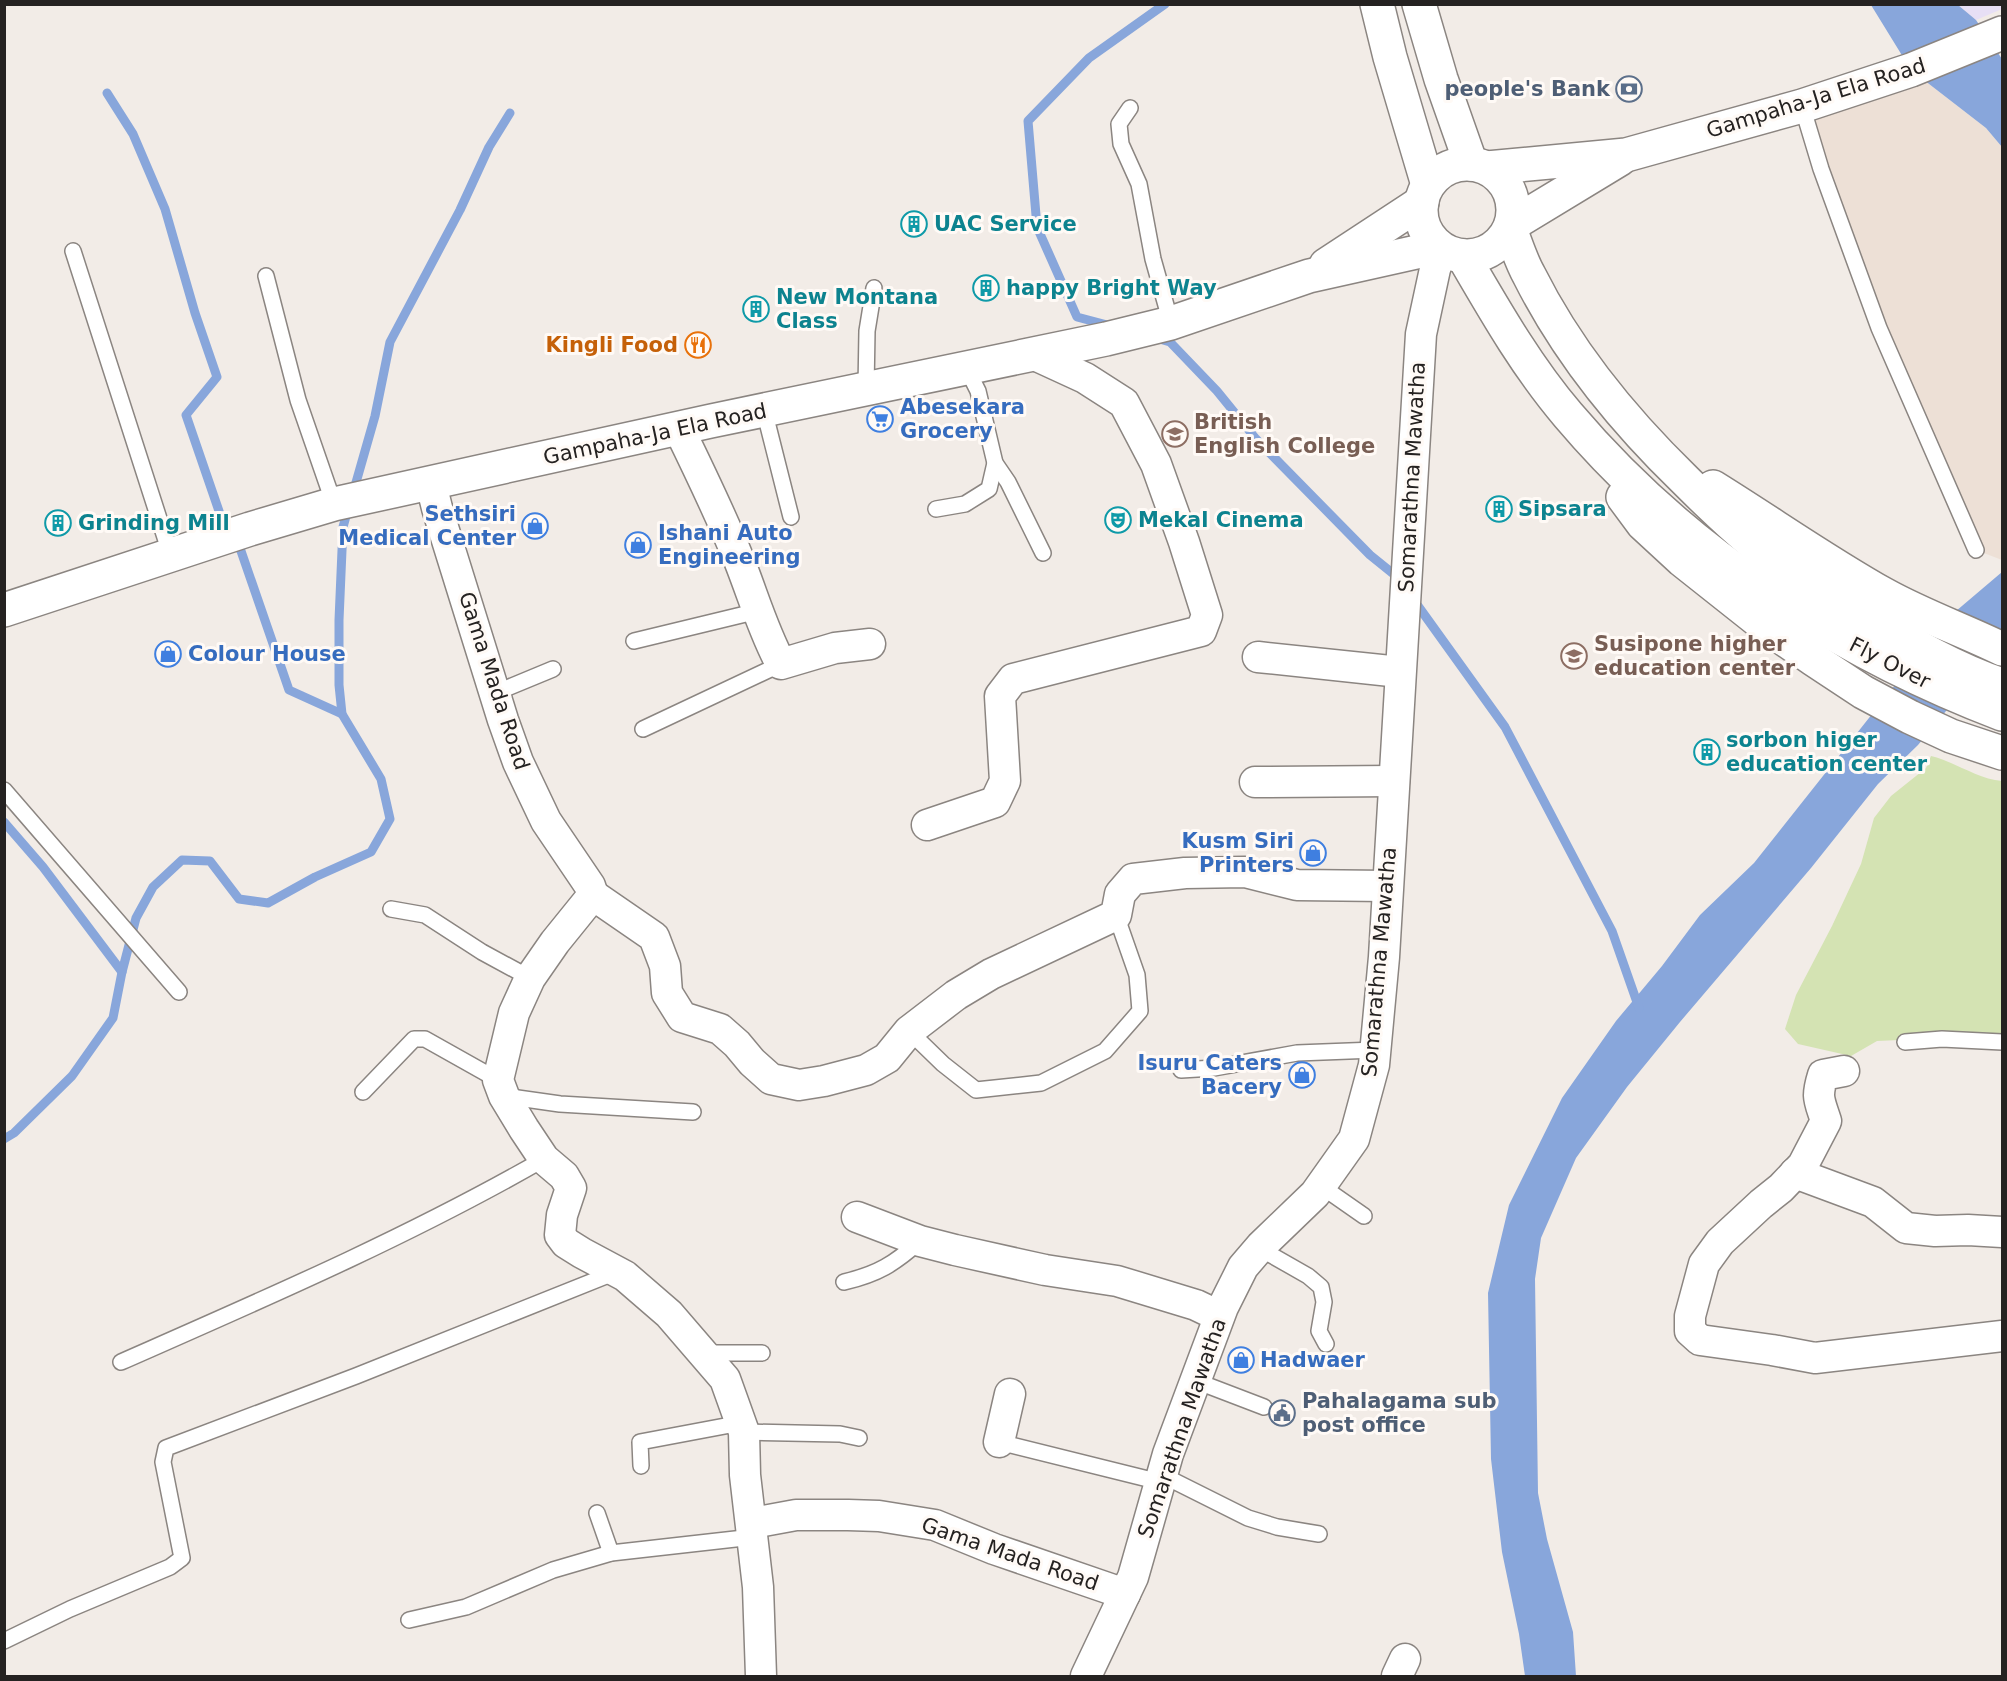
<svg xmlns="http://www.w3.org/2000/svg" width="2007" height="1681" font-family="'DejaVu Sans',sans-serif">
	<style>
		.commercial { fill: #e7dff5 }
		.built { fill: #ede0d6 }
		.green { fill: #d4e3b3 }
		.water { fill: #88a6db }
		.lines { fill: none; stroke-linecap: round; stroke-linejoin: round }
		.stream { stroke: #88a6db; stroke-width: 9 }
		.service-casing { stroke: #8b8581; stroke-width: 18 }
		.minor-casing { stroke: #8b8581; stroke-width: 33 }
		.primary-casing { stroke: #8b8581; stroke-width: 36 }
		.trunk-casing { stroke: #8b8581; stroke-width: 36 }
		.service { stroke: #fff; stroke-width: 15 }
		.minor { stroke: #fff; stroke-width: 30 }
		.primary { stroke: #fff; stroke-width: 33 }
		.trunk { stroke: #fff; stroke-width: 33 }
		.labels { text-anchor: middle; stroke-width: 6; stroke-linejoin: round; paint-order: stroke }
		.service-label { font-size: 21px; font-weight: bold; fill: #4e5e75; stroke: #fffaf6; text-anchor: end }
		.street-label { font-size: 21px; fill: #252221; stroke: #fffaf6 }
		.culture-label { font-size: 21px; font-weight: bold; fill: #0d838f; stroke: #fffaf6; text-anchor: start }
		.food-label { font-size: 21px; font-weight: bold; fill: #c56008; stroke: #fffaf6; text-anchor: end }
		.shop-label { font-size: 21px; font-weight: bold; fill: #366cbe; stroke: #fffaf6; text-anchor: start }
		.education-label { font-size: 21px; font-weight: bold; fill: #785e54; stroke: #fffaf6; text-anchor: start }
	</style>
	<rect width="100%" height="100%" fill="#f2ece7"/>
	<!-- commercial -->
	<path class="commercial" d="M1958 5H2002V9L1976 20Z"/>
	<!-- built -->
	<path class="built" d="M1911 70 1986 128 2002 147V560L1976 550 1930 440 1802 106Z"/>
	<!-- green -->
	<path class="green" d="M1931 756C1956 762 1977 779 2002 781V1041L1922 1039 1877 1041 1851 1056 1798 1044 1785 1029 1796 995 1832 926 1861 864 1874 818 1891 796 1926 768Z"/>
	<!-- water -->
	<g class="water">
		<path d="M1871 5H1958L1976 20 2002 59V147L1986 128 1911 70Z"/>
		<path d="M2002 572V634L1946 711 1918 745 1878 784 1811 868 1680 1022 1627 1087 1576 1158 1541 1238 1535 1279 1538 1493 1547 1539 1573 1632 1576 1676H1525L1519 1634 1502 1552 1491 1459 1488 1293 1509 1205 1562 1098 1616 1021 1662 966 1700 915 1754 863 1949 617Z"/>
	</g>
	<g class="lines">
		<!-- stream -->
		<g class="stream">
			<path d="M107 93 133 134 165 209 195 313 217 377 186 415 220 514 241 551 289 690 342 714"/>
			<path d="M1111 326 1077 317 1037 227 1028 121 1089 58 1165 4"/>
			<path d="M1156 338 1170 342 1217 391 1256 439 1370 555 1396 576 1400 581"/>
			<path d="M353 493 375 416 390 342 460 210 489 147 510 113"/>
			<path d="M1413 599 1505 727 1612 931 1639 1008"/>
			<path d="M4 822 43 867 122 972"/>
			<path d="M4 1139 14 1133 72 1076 113 1018 122 972 136 918 153 887 182 860 210 861 239 899 268 903 315 877 371 852 390 819 381 779 342 714 339 685V620L343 527 348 509"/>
		</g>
		<!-- service casing -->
		<g class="service-casing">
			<g id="service">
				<path d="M1802 106 1821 169 1879 328 1976 550"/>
				<path d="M1130 108 1119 124 1121 144 1139 184 1153 259 1171 323"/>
				<path d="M73 251 171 556"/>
				<path d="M266 276 298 400 334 504"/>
				<path d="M967 369 978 391 995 463 1008 482 1043 553"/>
				<path d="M866 389 867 331 874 288"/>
				<path d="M764 410 791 517"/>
				<path d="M936 509 965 504 989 489 995 463"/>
				<path d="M634 641 758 611"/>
				<path d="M495 693 553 669"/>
				<path d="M643 729 781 664"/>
				<path d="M4 790 179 992"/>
				<path d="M391 909 425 915 482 952 530 978"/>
				<path d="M909 1031 943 1064 976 1090 1041 1083 1105 1051 1140 1011 1137 975 1116 915"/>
				<path d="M1905 1042 1942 1039 2002 1042"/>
				<path d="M1181 1070 1214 1068 1297 1053 1375 1050"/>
				<path d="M363 1092 414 1039H425L498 1080"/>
				<path d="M504 1096 560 1104 693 1112"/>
				<path d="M1321 1186 1364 1216"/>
				<path d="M1259 1248 1308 1276 1321 1287 1324 1302 1319 1331 1326 1344"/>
				<path d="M844 1282C878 1274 894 1264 920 1241"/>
				<path d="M703 1353H762"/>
				<path d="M121 1362C264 1299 408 1237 544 1159"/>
				<path d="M1196 1381 1264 1407"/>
				<path d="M744 1432 840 1434 859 1438"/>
				<path d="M999 1442 1160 1482"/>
				<path d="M641 1466 640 1442 741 1423"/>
				<path d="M1162 1475 1248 1518 1277 1527 1319 1534"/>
				<path d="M597 1513 611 1553"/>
				<path d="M409 1620 466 1607 553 1570 611 1553 753 1537"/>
				<path d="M4 1641 70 1609 170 1567 182 1558 163 1462 166 1448 356 1376 616 1272"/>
			</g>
		</g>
		<!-- minor casing -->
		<g class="minor-casing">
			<g id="minor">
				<path d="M679 429C700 472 721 515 739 560 753 595 763 631 781 664L835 648 870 644"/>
				<path d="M431 484 437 508 503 720 518 762 546 821 590 886 593 895 555 942 530 978 514 1013 498 1080 504 1096 524 1129 544 1159 564 1176 571 1188 562 1215 560 1235 566 1243 582 1253 625 1276 669 1314 725 1379 744 1432 745 1475 758 1587 761 1676"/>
				<path d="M1258 657 1400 672"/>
				<path d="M1255 782 1394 781"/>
				<path d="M927 825 995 802 1005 781 1000 696 1013 679 1201 631 1207 615 1184 542 1156 464 1124 403 1085 378 1035 355"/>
				<path d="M593 895 654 937 665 966 667 993 682 1017 720 1029 737 1044 752 1062 771 1079 799 1085 824 1081 866 1070 887 1058 909 1031 956 995 991 974 1116 915 1120 894 1133 879 1185 873 1245 872 1297 885 1387 886"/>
				<path d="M1844 1071 1823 1075C1816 1098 1819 1099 1826 1121L1803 1165 1781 1188 1761 1204 1720 1242 1704 1264 1690 1316V1331L1700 1340 1772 1350 1815 1358 2002 1336"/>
				<path d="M1795 1173 1873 1202 1906 1228 1935 1231 1968 1230 2002 1232"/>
				<path d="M857 1217 920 1241 955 1250 1045 1270 1117 1281 1196 1305 1219 1316"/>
				<path d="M999 1442 1010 1394"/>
				<path d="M752 1523 796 1515H848L879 1516 935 1525 994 1549 1125 1594"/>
				<path d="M1086 1676 1133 1577 1168 1454 1223 1307 1243 1267 1261 1246 1315 1194 1354 1139 1374 1065 1384 957 1421 334 1435 269 1442 249"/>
				<path d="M1397 1676 1405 1659"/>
			</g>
		</g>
		<!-- primary casing -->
		<g class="primary-casing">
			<g id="primary">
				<path d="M1377 4 1390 57 1428 185"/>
				<path d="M1419 4 1441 79 1471 164"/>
				<path d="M1510 229C1516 244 1521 261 1529 275 1568 353 1623 420 1685 480 1711 506 1739 533 1769 556 1801 579 1835 599 1869 619 1912 644 1955 669 2002 685"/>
				<path d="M1463 256C1495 311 1527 367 1568 415 1683 551 1837 651 2002 714"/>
				<path d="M1713 487C1771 523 1826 562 1885 595 1923 616 1963 630 2002 649"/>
				<path d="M1623 497 1643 524 1682 560 1764 625 1813 659 1863 692 1910 717 1951 736 2002 753"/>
			</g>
		</g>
		<!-- trunk casing -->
		<g class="trunk-casing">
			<g id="trunk">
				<circle cx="1467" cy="210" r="46"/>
				<path d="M1487 168 1626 155 1802 106 1911 70 2002 33"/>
				<path d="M1511 225 1620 159"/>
				<path d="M1326 265 1422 202"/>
				<path d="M4 610 250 529 334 504 711 421 1106 339 1171 323 1309 276 1439 247"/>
			</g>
		</g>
		<!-- service -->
		<use href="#service" class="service"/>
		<!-- minor -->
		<use href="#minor" class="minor"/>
		<!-- primary -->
		<use href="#primary" class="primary"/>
		<!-- trunk -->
		<use href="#trunk" class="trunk"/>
	</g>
	<!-- icons -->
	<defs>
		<g id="bank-ring" transform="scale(1.35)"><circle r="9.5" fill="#fffaf6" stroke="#5c6f8a" stroke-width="1.5"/><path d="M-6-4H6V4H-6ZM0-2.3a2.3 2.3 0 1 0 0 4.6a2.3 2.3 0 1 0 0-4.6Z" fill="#5c6f8a"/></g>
		<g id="building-ring" transform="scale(1.35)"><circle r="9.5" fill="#fffaf6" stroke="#0f9aa8" stroke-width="1.5"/><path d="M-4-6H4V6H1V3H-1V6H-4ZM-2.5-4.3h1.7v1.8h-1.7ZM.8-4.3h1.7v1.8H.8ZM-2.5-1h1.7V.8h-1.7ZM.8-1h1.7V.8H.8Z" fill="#0f9aa8"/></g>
		<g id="restaurant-ring" transform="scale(1.35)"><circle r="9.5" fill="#fffaf6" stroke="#e8710a" stroke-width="1.5"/><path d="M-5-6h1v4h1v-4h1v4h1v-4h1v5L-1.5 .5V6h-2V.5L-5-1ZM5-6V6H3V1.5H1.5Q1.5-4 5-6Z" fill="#e8710a"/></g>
		<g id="supermarket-ring" transform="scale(1.35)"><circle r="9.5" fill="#fffaf6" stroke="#3f7fe0" stroke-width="1.5"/><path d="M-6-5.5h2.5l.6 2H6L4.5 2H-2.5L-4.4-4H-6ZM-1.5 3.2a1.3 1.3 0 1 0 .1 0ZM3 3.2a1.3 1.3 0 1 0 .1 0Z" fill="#3f7fe0"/></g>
		<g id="university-ring" transform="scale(1.35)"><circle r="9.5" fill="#fffaf6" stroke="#8d6e63" stroke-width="1.5"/><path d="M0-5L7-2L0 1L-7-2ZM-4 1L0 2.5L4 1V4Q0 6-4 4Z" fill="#8d6e63"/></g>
		<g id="theatre-ring" transform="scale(1.35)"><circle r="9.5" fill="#fffaf6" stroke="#0f9aa8" stroke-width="1.5"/><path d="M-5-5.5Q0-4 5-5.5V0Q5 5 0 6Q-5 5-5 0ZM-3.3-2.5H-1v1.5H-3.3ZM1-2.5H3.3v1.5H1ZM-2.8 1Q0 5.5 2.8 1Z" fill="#0f9aa8"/></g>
		<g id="shop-ring" transform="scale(1.35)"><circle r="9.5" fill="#fffaf6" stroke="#3f7fe0" stroke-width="1.5"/><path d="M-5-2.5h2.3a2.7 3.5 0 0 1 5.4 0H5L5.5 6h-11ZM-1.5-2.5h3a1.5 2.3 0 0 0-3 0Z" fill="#3f7fe0"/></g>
		<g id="school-ring" transform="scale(1.35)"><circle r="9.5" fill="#fffaf6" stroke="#8d6e63" stroke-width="1.5"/><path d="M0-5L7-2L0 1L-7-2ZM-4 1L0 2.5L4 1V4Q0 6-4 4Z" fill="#8d6e63"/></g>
		<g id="civic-ring" transform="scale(1.35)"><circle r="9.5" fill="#fffaf6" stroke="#5c6f8a" stroke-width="1.5"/><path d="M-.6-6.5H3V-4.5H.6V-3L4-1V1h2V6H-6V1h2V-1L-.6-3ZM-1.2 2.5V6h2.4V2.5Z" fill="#5c6f8a"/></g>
	</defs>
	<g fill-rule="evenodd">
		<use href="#bank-ring" x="1629" y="89"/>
		<use href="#building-ring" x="914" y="224"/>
		<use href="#building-ring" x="986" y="288"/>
		<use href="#building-ring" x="756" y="309"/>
		<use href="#restaurant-ring" x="698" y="345"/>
		<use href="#supermarket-ring" x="880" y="419"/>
		<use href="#university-ring" x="1175" y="434"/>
		<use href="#building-ring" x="1499" y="509"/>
		<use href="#theatre-ring" x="1118" y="520"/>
		<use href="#building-ring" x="58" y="523"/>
		<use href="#shop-ring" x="535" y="526"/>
		<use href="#shop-ring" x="638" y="545"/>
		<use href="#shop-ring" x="168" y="654"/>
		<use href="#school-ring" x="1574" y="656"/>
		<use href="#building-ring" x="1707" y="752"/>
		<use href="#shop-ring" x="1313" y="853"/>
		<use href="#shop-ring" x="1302" y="1075"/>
		<use href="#shop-ring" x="1241" y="1360"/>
		<use href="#civic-ring" x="1282" y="1413"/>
	</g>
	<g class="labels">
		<!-- service labels -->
		<g class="service-label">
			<text x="1610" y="96">people's Bank</text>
			<text x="1302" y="1408" text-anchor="start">Pahalagama sub<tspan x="1302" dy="24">post office</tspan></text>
		</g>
		<!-- street labels -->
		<g class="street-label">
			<text transform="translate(1816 98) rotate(-17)" y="7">Gampaha-Ja Ela Road</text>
			<text transform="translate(655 434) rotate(-12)" y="7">Gampaha-Ja Ela Road</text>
			<text transform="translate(1412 477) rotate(-87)" y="7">Somarathna Mawatha</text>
			<text transform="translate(1890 663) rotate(27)" y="7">Fly Over</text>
			<text transform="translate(494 681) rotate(72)" y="7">Gama Mada Road</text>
			<text transform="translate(1379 962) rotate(-85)" y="7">Somarathna Mawatha</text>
			<text transform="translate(1182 1428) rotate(-71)" y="7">Somarathna Mawatha</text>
			<text transform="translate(1010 1554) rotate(19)" y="7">Gama Mada Road</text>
		</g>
		<!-- culture labels -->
		<g class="culture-label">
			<text x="934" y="231">UAC Service</text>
			<text x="1006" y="295">happy Bright Way</text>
			<text x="776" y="304">New Montana<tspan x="776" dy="24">Class</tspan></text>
			<text x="1518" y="516">Sipsara</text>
			<text x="1138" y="527">Mekal Cinema</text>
			<text x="78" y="530">Grinding Mill</text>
			<text x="1726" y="747">sorbon higer<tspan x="1726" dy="24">education center</tspan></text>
		</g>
		<!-- food labels -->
		<g class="food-label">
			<text x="678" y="352">Kingli Food</text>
		</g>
		<!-- shop labels -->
		<g class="shop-label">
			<text x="900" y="414">Abesekara<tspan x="900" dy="24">Grocery</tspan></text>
			<text x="516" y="521" text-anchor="end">Sethsiri<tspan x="516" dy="24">Medical Center</tspan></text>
			<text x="658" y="540">Ishani Auto<tspan x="658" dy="24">Engineering</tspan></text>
			<text x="188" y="661">Colour House</text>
			<text x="1294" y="848" text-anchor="end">Kusm Siri<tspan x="1294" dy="24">Printers</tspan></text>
			<text x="1282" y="1070" text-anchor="end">Isuru Caters<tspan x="1282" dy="24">Bacery</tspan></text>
			<text x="1260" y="1367">Hadwaer</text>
		</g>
		<!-- education labels -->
		<g class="education-label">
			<text x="1194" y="429">British<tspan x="1194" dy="24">English College</tspan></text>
			<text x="1594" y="651">Susipone higher<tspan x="1594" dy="24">education center</tspan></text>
		</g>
	</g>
	<!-- border -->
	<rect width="2007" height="1681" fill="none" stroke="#252221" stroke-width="12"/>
</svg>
